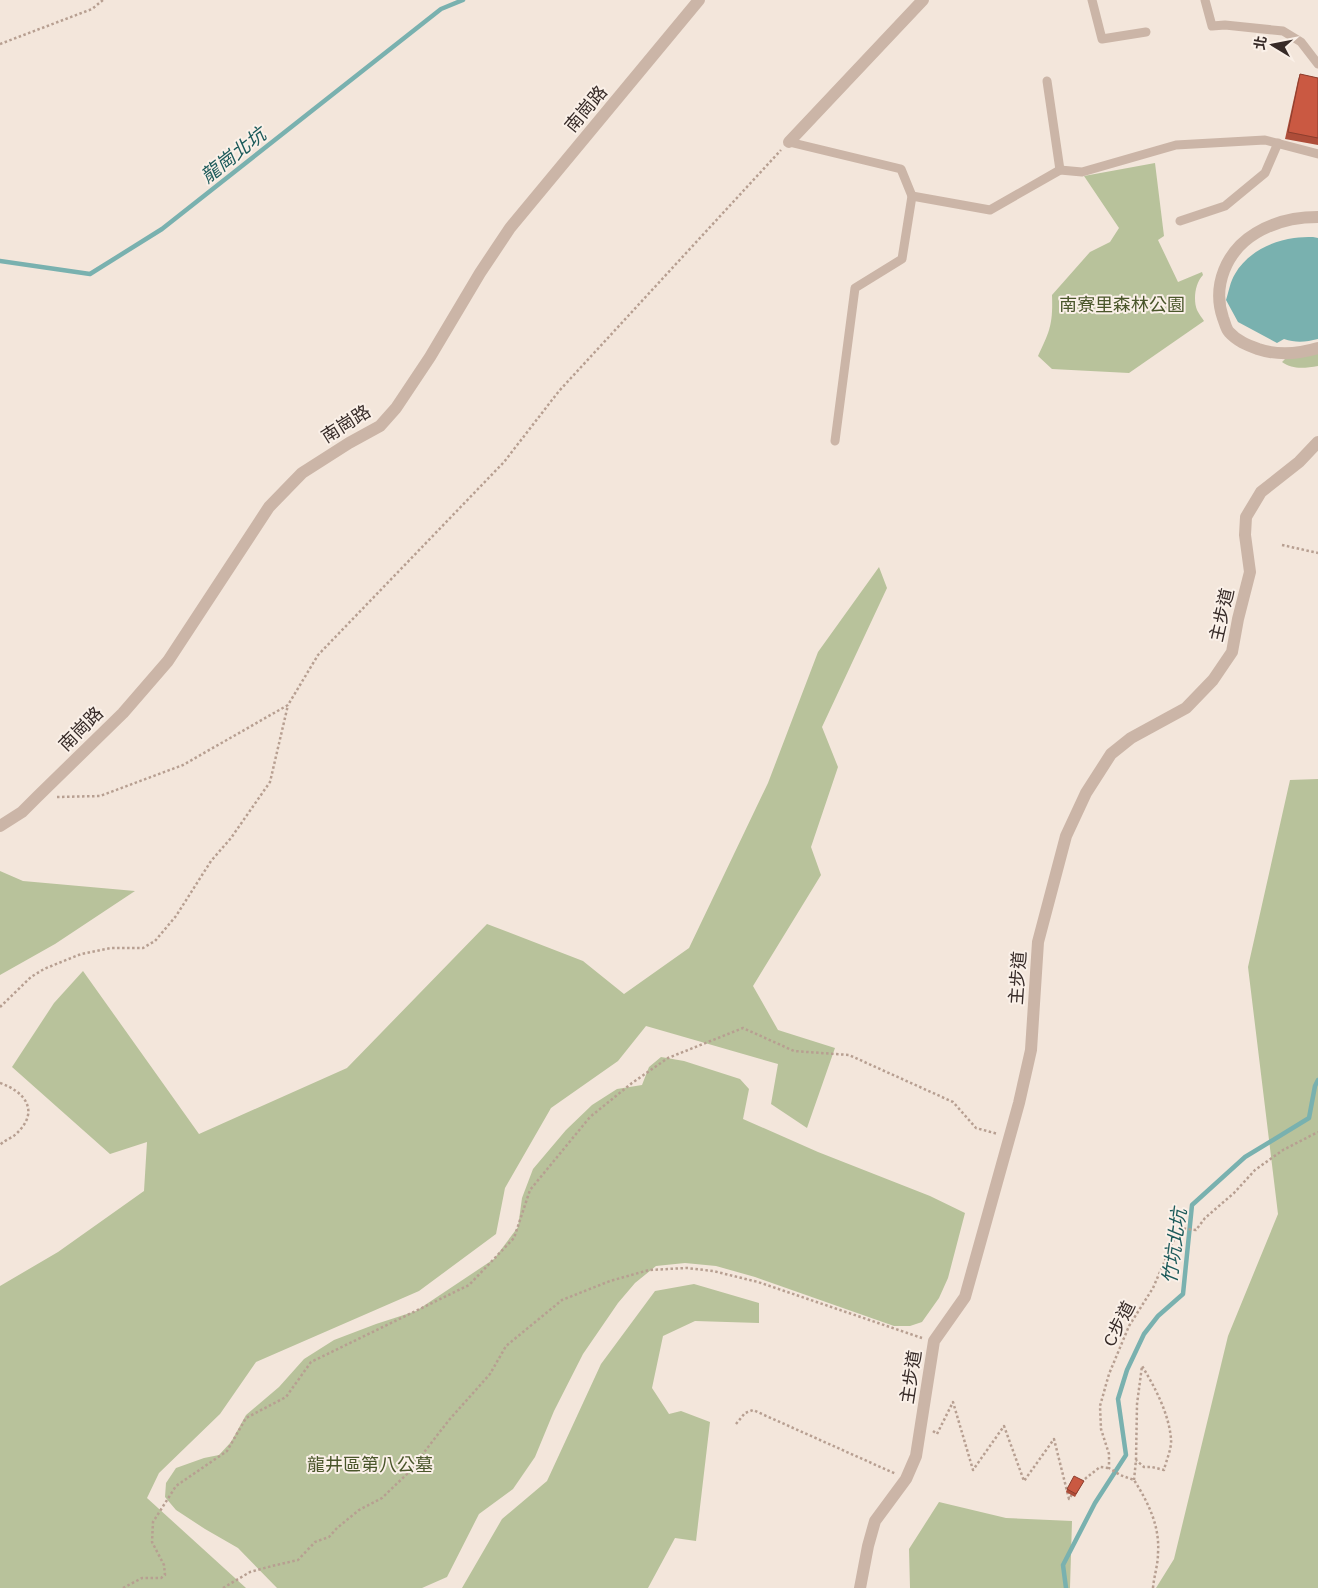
<svg xmlns="http://www.w3.org/2000/svg" width="1318" height="1588" font-family="'Work Sans','Noto Sans TC',sans-serif">
	<style>
		.green { fill: #b8c29b }
		.water { fill: #79b1af }
		.lines { fill: none; stroke-linecap: round; stroke-linejoin: round }
		.stream { stroke: #79b1af; stroke-width: 4.5 }
		.path { stroke: #b79f91; stroke-width: 2.5; stroke-dasharray: 2.5 2.5; stroke-linecap: butt }
		.service { stroke: #cbb5a7; stroke-width: 9 }
		.minor { stroke: #cbb5a7; stroke-width: 12 }
		.wall { fill: #ae4d39 }
		.building { fill: #ca5942; stroke: #8d3e2e }
		.labels { text-anchor: middle; stroke-width: 4; stroke-linejoin: round; paint-order: stroke }
		.street-label { font-size: 18px; fill: #372b28; stroke: #faf0e8 }
		.park-label { font-size: 18px; fill: #4a562b; stroke: #faf0e8 }
		.water-label { font-size: 19px; font-style: italic; fill: #1c5a5a; stroke: #faf0e8 }
	</style>
	<rect width="100%" height="100%" fill="#f3e6db"/>
	<!-- green -->
	<g class="green">
		<path d="M1155 163 1164 236 1158 240 1178 282 1202 272 1203 275C1195 283 1193 300 1197 310 1199 314 1202 318 1204 321L1129 373 1052 369 1038 356C1050 331 1053 324 1052 295L1090 252 1110 242 1119 228 1084 176Z"/>
		<path d="M1318 350V366C1305 368 1293 370 1282 362L1287 357Z"/>
		<path d="M879 567 887 588 822 727 838 767 811 847 821 875 753 986 778 1030 835 1048 807 1128 771 1104 778 1064 646 1026 618 1061 551 1108 505 1188 496 1234 419 1291 256 1362 220 1414 159 1473 147 1498 246 1588H0V1286L58 1252 144 1191 147 1142 110 1154 12 1067 54 1003 83 971 199 1134 347 1068 487 924 583 961 624 994 689 948 768 783 818 652Z"/>
		<path d="M1318 779V1588H1156L1174 1559 1228 1336 1278 1214 1248 967 1290 780Z"/>
		<path d="M0 871 23 881 135 891 55 944 0 975Z"/>
		<path d="M661 1057 684 1061 740 1079 749 1089 743 1119 818 1152 930 1196 965 1213 948 1278 939 1298 922 1322 910 1326H894L755 1277 716 1266 685 1263 656 1266 635 1283 618 1303 583 1354 554 1411 535 1457 513 1489 479 1514 447 1577 422 1588H277L238 1548 205 1529 176 1510 165 1497 166 1483 176 1468 204 1458 219 1455 231 1442 246 1415 279 1387 304 1359 334 1340 376 1324 416 1311 494 1259 518 1227 522 1198 533 1169 566 1130 592 1105 617 1089 642 1085 649 1067Z"/>
		<path d="M694 1284 759 1303V1323L695 1321 663 1336 652 1388 669 1414 681 1411 710 1422 696 1541 675 1538 648 1588H462L502 1519 547 1481 601 1364 655 1291Z"/>
		<path d="M939 1502 1006 1518 1072 1521 1070 1588H910L909 1549Z"/>
	</g>
	<!-- water -->
	<path class="water" d="M1313 237 1318 238V339C1306 342 1296 343 1284 339L1277 343 1238 322 1226 300C1229 291 1230 282 1235 274 1246 254 1271 241 1294 238 1300 237 1307 237 1313 237Z"/>
	<g class="lines">
		<!-- stream -->
		<g class="stream">
			<path d="M0 261 90 274 162 229 441 9 463 0"/>
			<path d="M1066 1588 1063 1565 1095 1503 1126 1455 1118 1399 1127 1370 1144 1334 1158 1316 1183 1294 1192 1205 1245 1157 1309 1118 1315 1086 1318 1080"/>
		</g>
		<!-- path -->
		<g class="path">
			<path d="M0 44 92 9 103 0"/>
			<path d="M1282 545 1318 553"/>
			<path d="M57 797 100 796 183 765 288 705 318 655 504 462 559 391 781 150"/>
			<path d="M0 1007 31 977 44 969 81 954 111 948H143L155 941 176 916 211 861 231 838 270 782 288 705"/>
			<path d="M0 1083C26 1092 40 1112 16 1134 12 1138 6 1139 0 1145"/>
			<path d="M736 1424 745 1413 753 1410 896 1474"/>
			<path d="M933 1431 937 1434 953 1402 973 1470 1004 1426 1024 1481 1054 1439 1069 1499 1073 1493"/>
			<path d="M1134 1480 1136 1460 1137 1404 1142 1366C1155 1387 1169 1414 1171 1439 1172 1448 1166 1461 1164 1470L1152 1467H1144L1136 1460"/>
			<path d="M1081 1482 1100 1467 1109 1468"/>
			<path d="M123 1588 142 1578H161L165 1575 164 1565 152 1542 153 1522 176 1486 227 1451 246 1418 286 1397 311 1362 469 1285 514 1238 530 1190 590 1117 632 1083 668 1058 743 1028 794 1051 849 1055 953 1102 976 1128 998 1134"/>
			<path d="M223 1588 250 1572 272 1566 298 1560 315 1542 329 1537 337 1528 359 1510 382 1498 408 1473 449 1420 490 1374 506 1346 562 1300 610 1281 649 1270 687 1268 713 1271 758 1282 922 1338"/>
			<path d="M1153 1588C1154 1576 1158 1565 1158 1553 1160 1526 1148 1502 1134 1480L1120 1475 1109 1468V1454L1101 1429 1100 1406 1109 1374 1129 1326 1153 1288 1179 1228 1196 1230 1205 1218 1234 1193 1255 1170 1283 1150 1318 1132"/>
		</g>
		<!-- service -->
		<g class="service">
			<path d="M1092 0 1102 39 1146 32"/>
			<path d="M1205 0 1212 26 1225 25 1283 31 1301 42 1318 64"/>
			<path d="M1047 81 1060 170"/>
			<path d="M789 142 901 169 912 196 990 210 1060 170 1082 172 1176 145 1265 140 1318 154"/>
			<path d="M1180 221 1225 206 1265 173 1278 143"/>
			<path d="M835 441 855 288 902 259 912 196"/>
		</g>
		<!-- minor -->
		<g class="minor">
			<path d="M789 142 923 0"/>
			<path d="M1318 217C1297 217 1274 222 1256 233 1226 251 1212 286 1223 318 1225 323 1226 329 1229 332 1237 341 1247 345 1258 349 1279 356 1298 354 1318 348"/>
			<path d="M0 826 22 812 37 797 123 713 168 661 269 507 302 473 349 443 380 426 396 408 430 357 480 273 510 228 699 0"/>
			<path d="M860 1588 868 1546 875 1521 906 1479 916 1456 934 1341 965 1297 1019 1103 1031 1050 1038 942 1066 836 1086 793 1111 754 1131 738 1186 708 1213 680 1232 652 1238 619 1250 572 1245 535 1246 517 1261 492 1299 462 1318 442"/>
		</g>
	</g>
	<!-- wall -->
	<g class="wall">
		<path d="M1300 74 1318 78V145L1285 139 1298 80Z"/>
		<path d="M1082 1484 1075 1497 1066 1492 1067 1489Z"/>
	</g>
	<!-- building -->
	<g class="building">
		<path d="M1300 74 1318 78V138L1288 132Z"/>
		<path d="M1074 1476 1084 1481 1076 1494 1067 1489Z"/>
	</g>
	<g class="labels">
		<!-- street labels -->
		<g class="street-label">
			<text transform="translate(586 109) rotate(-50)" y="6">南崗路</text>
			<text transform="translate(346 424) rotate(-32)" y="6">南崗路</text>
			<text transform="translate(1222 615) rotate(-77)" y="6">主步道</text>
			<text transform="translate(81 729) rotate(-45)" y="6">南崗路</text>
			<text transform="translate(1018 978) rotate(-86)" y="6">主步道</text>
			<text transform="translate(1119 1324) rotate(-63)" y="6">C步道</text>
			<text transform="translate(911 1377) rotate(-81)" y="6">主步道</text>
		</g>
		<!-- park labels -->
		<g class="park-label">
			<text x="1122" y="311">南寮里森林公園</text>
			<text x="370" y="1471">龍井區第八公墓</text>
		</g>
		<!-- water labels -->
		<g class="water-label">
			<text transform="translate(233 155) rotate(-38)" y="7">龍崗北坑</text>
			<text transform="translate(1174 1246) rotate(-82)" y="7">竹坑北坑</text>
		</g>
	</g>
	<!-- north arrow -->
	<g transform="translate(1273 45) rotate(280)" stroke="#faf0e8" stroke-width="4" paint-order="stroke">
	<path d="M0-4L9 19L0 12L-9 19Z" fill="#372b28"/>
	<text y="-8" font-size="14" font-weight="bold" text-anchor="middle" fill="#372b28">北</text>
	</g>
</svg>
